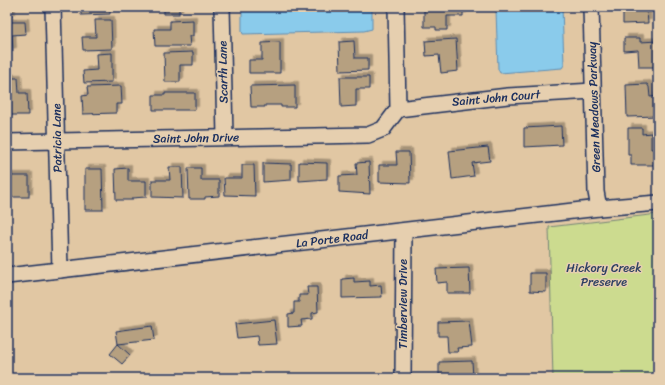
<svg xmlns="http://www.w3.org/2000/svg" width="665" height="385" font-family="Sriracha,sans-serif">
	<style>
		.green { fill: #ccdb8f; stroke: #748576 }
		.water { fill: #8acbeb; stroke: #5e8db3 }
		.building { fill: #b6a080; stroke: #1b2f5e; filter: url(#shadow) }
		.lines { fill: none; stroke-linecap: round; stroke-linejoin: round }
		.minor-casing { stroke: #1b2f5e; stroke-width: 18 }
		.minor { stroke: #e6cfaf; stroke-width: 15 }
		.labels { text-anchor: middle; stroke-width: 3; stroke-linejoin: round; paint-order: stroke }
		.street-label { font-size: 12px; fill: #1b2f5e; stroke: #e6cfaf }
		.park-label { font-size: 12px; fill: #2d4063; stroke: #e6cfaf }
	</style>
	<defs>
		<filter id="shadow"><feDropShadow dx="3.5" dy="-3.5" stdDeviation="0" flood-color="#0004"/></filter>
	</defs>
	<rect width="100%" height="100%" fill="#e1c7a3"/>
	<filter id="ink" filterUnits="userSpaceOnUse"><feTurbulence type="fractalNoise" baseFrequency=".025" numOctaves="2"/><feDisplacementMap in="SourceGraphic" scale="8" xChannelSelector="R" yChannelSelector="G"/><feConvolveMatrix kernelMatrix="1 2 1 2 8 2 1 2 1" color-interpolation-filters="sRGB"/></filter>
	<g filter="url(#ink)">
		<!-- green -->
		<path class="green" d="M658 214V378H553L549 227Z"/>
		<!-- water -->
		<g class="water">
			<path d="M242 7H372V29L364 31 243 34 242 31Z"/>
			<path d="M498 7H562L564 65 562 68 500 73 498 69 496 10Z"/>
		</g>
		<!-- building -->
		<g class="building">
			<path d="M7 7H11L12 17H7Z"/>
			<path d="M81 7H110V14L81 15Z"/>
			<rect x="164" y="7" width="15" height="7"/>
			<path d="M429 7H463V16H447V30H436V27H424V8Z"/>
			<path d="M623 7H658L645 8V12H647L648 23 623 24Z"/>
			<path d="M95 20H111L112 49 83 50 82 37H96Z"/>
			<path d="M193 20V36H189L190 46H155L154 29H170V21Z"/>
			<path d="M7 22H25L26 34 12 35 13 51 7 52Z"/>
			<path d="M624 38H640V42L658 41V67H639L638 50 624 51Z"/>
			<path d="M456 39 458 71 441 73 439 55 426 56 425 41Z"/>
			<path d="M354 41 355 58H368V70L340 71 339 42Z"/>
			<path d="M280 42V73H249V60H262V43Z"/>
			<path d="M193 52V65H180V82H165L164 53Z"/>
			<path d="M112 53V82L84 83 83 71 97 70 96 54Z"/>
			<path d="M340 77H369V89H356V106L341 107Z"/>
			<path d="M7 78H18L19 93H27L28 115H11V111H7Z"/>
			<path d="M647 84 649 87 650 97 658 96V116L627 117 626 85Z"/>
			<path d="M295 85V107H281V105H265V107H251L250 86Z"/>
			<path d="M121 86 122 104H116V113L83 114 82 96 88 95 87 87Z"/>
			<path d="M165 93H195V110H153V95H165Z"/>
			<path d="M561 126 562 145 524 147V128Z"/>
			<path d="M628 128H642V134L651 133V149L658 148V165H631V155H628Z"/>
			<path d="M488 147 490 161 472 163 474 176 452 179 449 151Z"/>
			<path d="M396 152H409L410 183 379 182V165H397Z"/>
			<path d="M299 162 327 163V179L299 181Z"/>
			<path d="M369 162 370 194 339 192V176L357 175 356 163Z"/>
			<path d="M263 163 291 164V180L263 182Z"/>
			<path d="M242 165H254L255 196 225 195 224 178H242Z"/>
			<path d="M169 167H182L183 198 152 197V180H170Z"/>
			<path d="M128 168V181H146V197L132 198V200H116L115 169Z"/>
			<path d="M188 168H201V180H219V196L205 197V199H189Z"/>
			<path d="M85 169H102L103 210H85Z"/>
			<rect x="7" y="176" width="22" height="21"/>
			<path d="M469 268 470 293H447V282L437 283 436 269Z"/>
			<path d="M530 273H546V292L530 291Z"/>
			<path d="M354 278V282L370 281V286L381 285 382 297 342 298V279Z"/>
			<path d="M307 287H317L318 312 312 313V319L301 320 302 326 288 327V314L294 313V302H299V295H308Z"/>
			<path d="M274 320 277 344 258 345 257 336 237 338 235 324Z"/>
			<path d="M469 321 472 347 457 348 458 352H448L447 336H438V322Z"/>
			<path d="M152 326 154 340 118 344 116 331Z"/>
			<path d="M118 344 130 355 122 364 110 354Z"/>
			<path d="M472 361 473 378H452V375H439V362Z"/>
		</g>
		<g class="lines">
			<!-- minor casing -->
			<g class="minor-casing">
				<g id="minor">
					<path d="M53 7 60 270"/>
					<path d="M222 7 225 137"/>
					<path d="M591 7 596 192 599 208"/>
					<path d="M398 109 508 96 593 91"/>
					<path d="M7 142 368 135 383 129 398 109 396 7"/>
					<path d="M7 276 599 208 658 203"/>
					<path d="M403 378 404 231"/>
				</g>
			</g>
			<!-- minor -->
			<use href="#minor" class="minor"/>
		</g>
	</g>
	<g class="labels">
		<!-- street labels -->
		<g class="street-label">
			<text transform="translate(223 72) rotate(-91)" y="4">Scarth Lane</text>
			<text transform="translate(496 98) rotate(-5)" y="4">Saint John Court</text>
			<text transform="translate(594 107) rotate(-92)" y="4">Green Meadows Parkway</text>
			<text transform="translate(57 138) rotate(-91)" y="4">Patricia Lane</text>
			<text transform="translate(196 138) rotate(-1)" y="4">Saint John Drive</text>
			<text transform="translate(332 239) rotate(-7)" y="4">La Porte Road</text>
			<text transform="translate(403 304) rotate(-90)" y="4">Timberview Drive</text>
		</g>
		<!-- park labels -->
		<g class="park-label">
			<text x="604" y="272">Hickory Creek<tspan x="604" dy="14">Preserve</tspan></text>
		</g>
	</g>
	<!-- margin -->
	<rect width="665" height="385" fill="none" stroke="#e6cfaf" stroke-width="24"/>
	<rect x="12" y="12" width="641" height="361" fill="none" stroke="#1b2f5e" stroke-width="1.5" filter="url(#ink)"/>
</svg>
